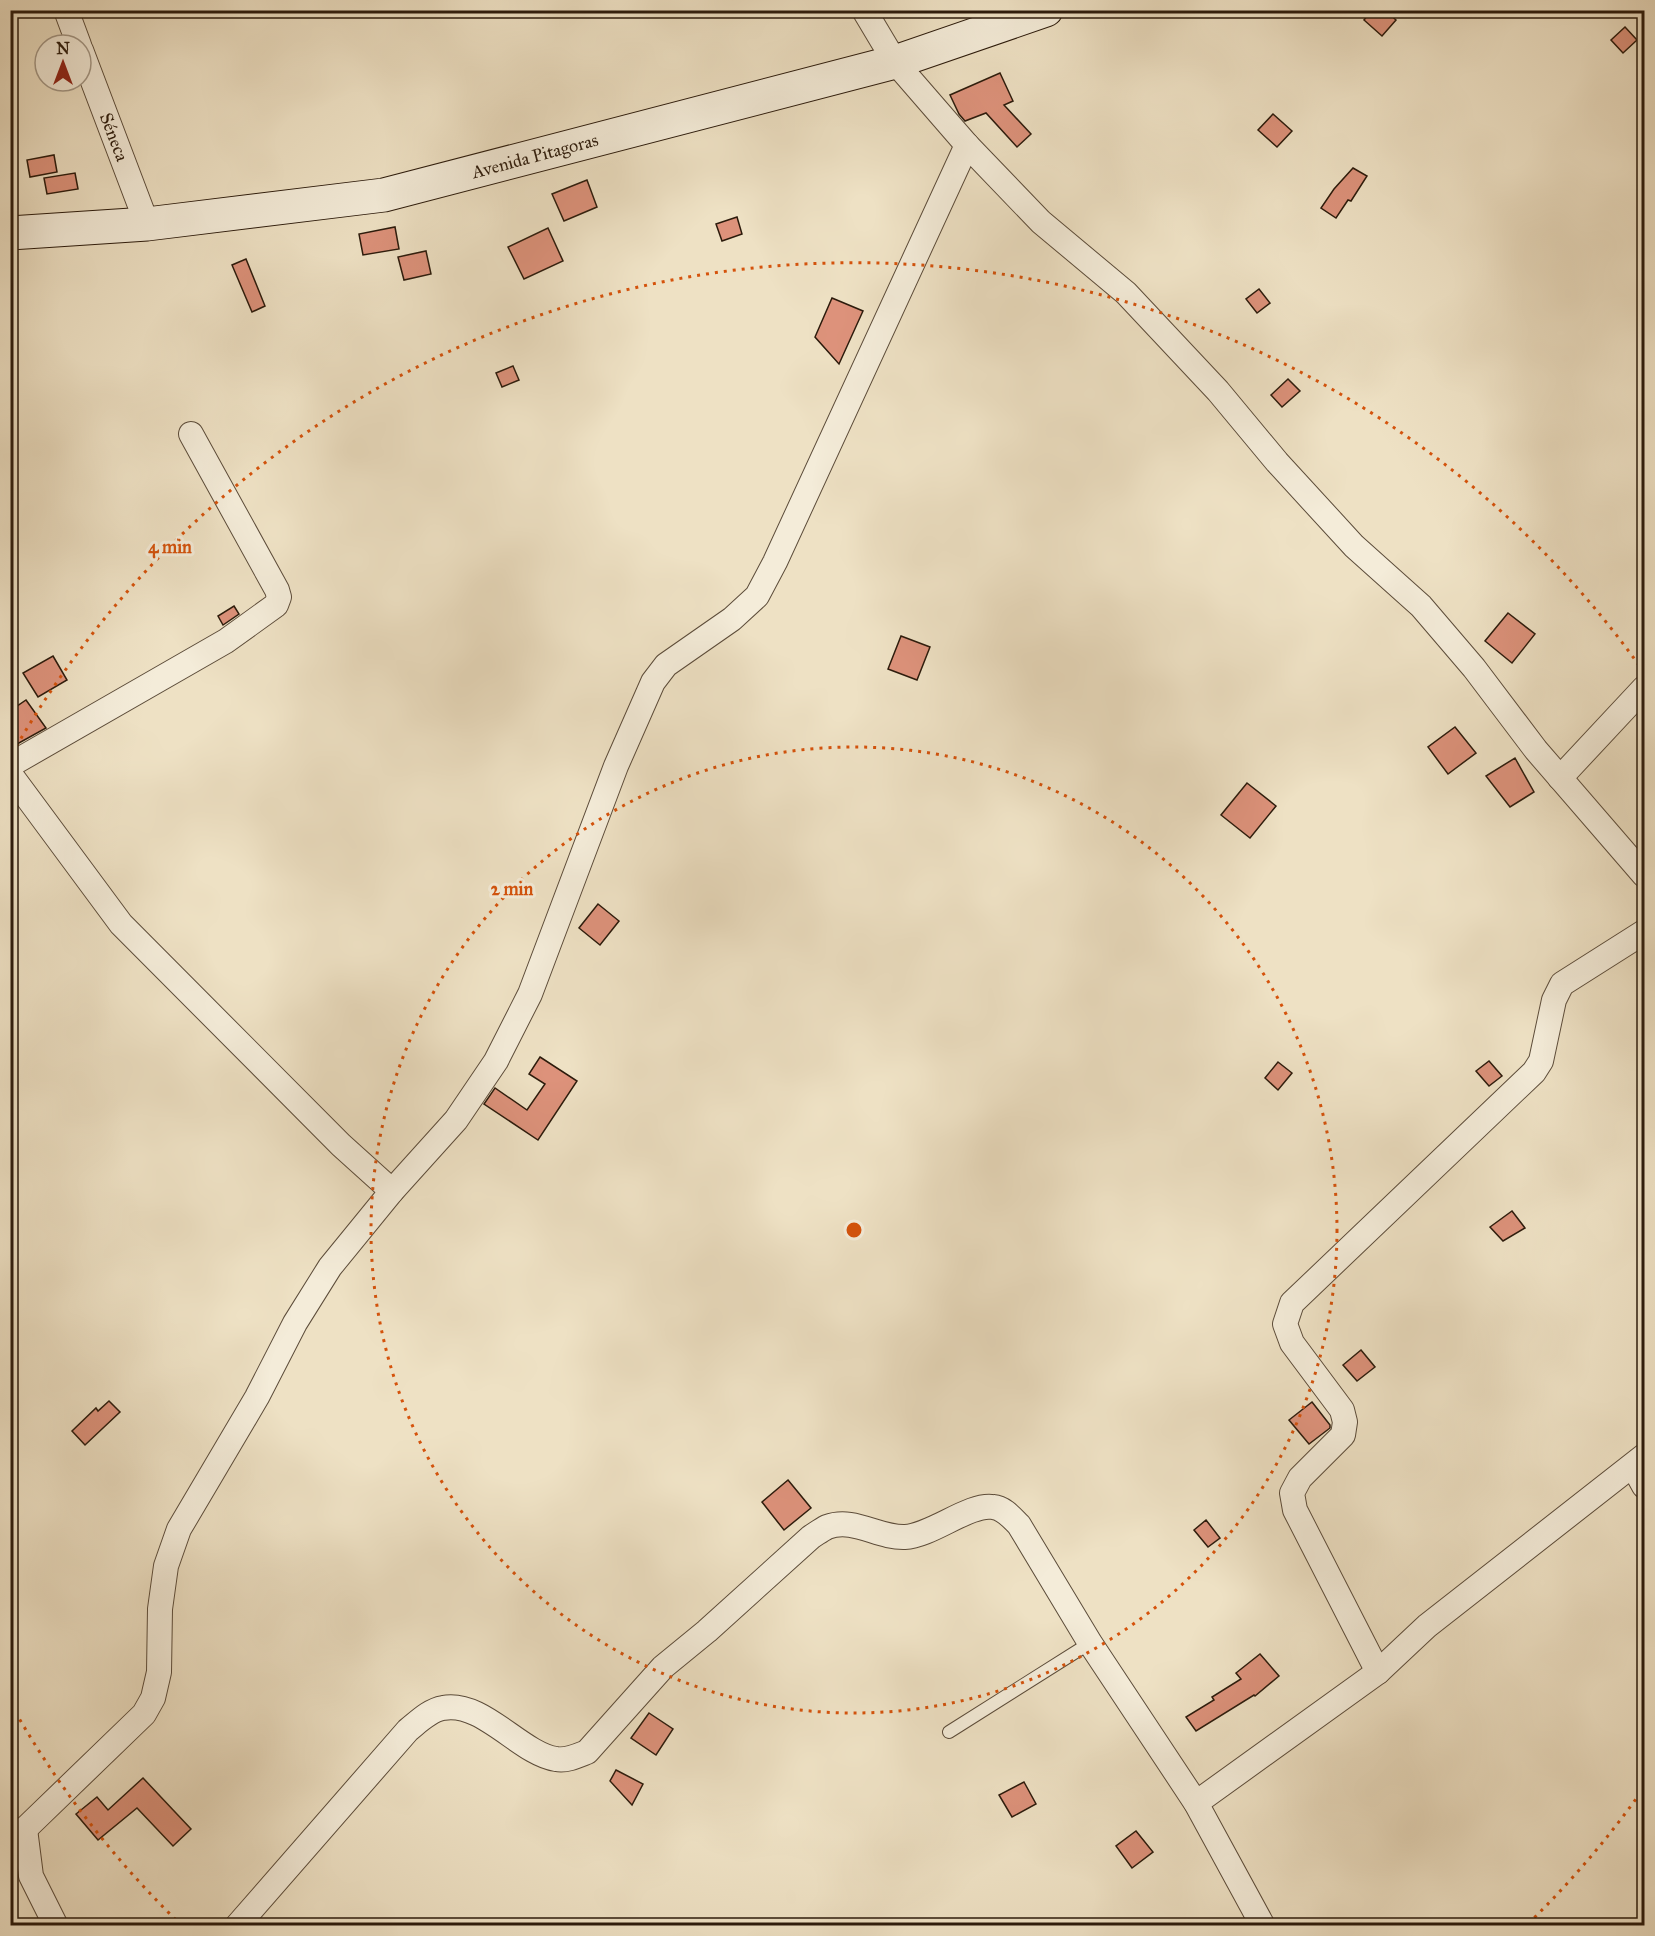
<svg xmlns="http://www.w3.org/2000/svg" width="1655" height="1936" font-family="'IM FELL Great Primer',serif">
	<style>
		.building { fill: #dd927b; stroke: #2c1b0c; stroke-width: 1.5 }
		.lines { fill: none; stroke-linecap: round; stroke-linejoin: round }
		.service-casing { stroke: #5c4c3a; stroke-width: 14 }
		.minor-casing { stroke: #5c4c3a; stroke-width: 26 }
		.secondary-casing { stroke: #2c1b0c; stroke-width: 35 }
		.service { stroke: #f4ecd9; stroke-width: 12 }
		.minor { stroke: #f4ecd9; stroke-width: 24 }
		.secondary { stroke: #f4ecd9; stroke-width: 33 }
		.ring { fill: none; stroke: #d5530c; stroke-width: 3; stroke-dasharray: 3 6 }
		.labels { text-anchor: middle; stroke-width: 6; stroke-linejoin: round; paint-order: stroke }
		.street-label { font-size: 18px; fill: #2c1b0c; stroke: #f4ecd9 }
		.centre { fill: #d5530c; stroke: #f4ecd9; stroke-width: 3 }
		.ring-label { font-size: 18px; text-anchor: middle; font-weight: bold; fill: #d5530c; stroke: #f4ecd9; stroke-width: 6; stroke-linejoin: round; paint-order: stroke }
	</style>
	<rect width="100%" height="100%" fill="#eee1c4"/>
	<filter id="stains"><feTurbulence type="fractalNoise" baseFrequency=".00333" numOctaves="4"/><feColorMatrix values="0 0 0 0 .2 0 0 0 0 .09 0 0 0 0 .02 0 0 0 .5 -.17"/></filter>
	<radialGradient id="worn" r=".72"><stop offset=".6" stop-color="#630" stop-opacity="0"/><stop offset="1" stop-color="#630" stop-opacity=".3"/></radialGradient>
	<!-- building -->
	<g class="building">
		<path d="M1372 10H1385L1396 20 1382 36 1364 20Z"/>
		<path d="M1625 27 1637 40 1623 53 1611 40Z"/>
		<path d="M1000 73 1013 101 1004 105 1031 134 1017 147 986 113 965 121 959 114 950 95Z"/>
		<path d="M1273 114 1292 131 1277 147 1258 130Z"/>
		<path d="M54 155 57 172 30 177 27 160Z"/>
		<path d="M1353 168 1367 176 1351 201 1348 200 1336 218 1321 208 1334 189Z"/>
		<path d="M75 173 78 189 47 194 44 178Z"/>
		<path d="M587 180 597 207 564 221 552 194Z"/>
		<path d="M737 217 742 234 722 241 716 224Z"/>
		<path d="M395 227 399 249 363 255 359 234Z"/>
		<path d="M548 228 563 261 524 279 508 247Z"/>
		<path d="M426 251 431 274 404 280 398 257Z"/>
		<path d="M246 259 265 306 252 312 232 265Z"/>
		<path d="M1259 289 1270 303 1257 313 1246 299Z"/>
		<path d="M832 298 863 311 839 364 815 337Z"/>
		<path d="M513 366 519 380 502 387 496 373Z"/>
		<path d="M1288 379 1300 391 1282 407 1271 395Z"/>
		<path d="M234 606 239 614 223 625 218 616Z"/>
		<path d="M1508 613 1535 634 1512 663 1485 641Z"/>
		<path d="M901 636 930 647 917 680 888 669Z"/>
		<path d="M53 656 67 680 38 697 23 673Z"/>
		<path d="M26 700 46 728 10 748V711Z"/>
		<path d="M1455 727 1476 753 1448 774 1428 747Z"/>
		<path d="M1515 758 1534 792 1510 807 1486 776Z"/>
		<path d="M1247 783 1276 806 1250 838 1221 815Z"/>
		<path d="M598 904 619 921 600 945 579 928Z"/>
		<path d="M540 1057 577 1081 538 1140 484 1104 495 1088 527 1110 545 1084 529 1074Z"/>
		<path d="M1489 1061 1502 1076 1489 1086 1476 1071Z"/>
		<path d="M1278 1062 1292 1073 1278 1090 1265 1078Z"/>
		<path d="M1512 1211 1525 1228 1503 1241 1490 1227Z"/>
		<path d="M1361 1350 1375 1367 1357 1381 1343 1365Z"/>
		<path d="M109 1401 120 1412 85 1445 72 1431 96 1408 98 1411Z"/>
		<path d="M1312 1402 1330 1425V1428L1309 1444 1289 1420Z"/>
		<path d="M788 1480 811 1508 784 1530 762 1502Z"/>
		<path d="M1206 1520 1220 1538 1208 1547 1194 1530Z"/>
		<path d="M1260 1654 1279 1676 1255 1696 1254 1695 1196 1731 1186 1717 1214 1700 1212 1697 1241 1679 1236 1673Z"/>
		<path d="M649 1713 673 1729 656 1755 631 1738Z"/>
		<path d="M616 1770 643 1784 632 1805 610 1781Z"/>
		<path d="M143 1778 191 1829 173 1846 137 1808 98 1840 76 1814 97 1797 108 1810Z"/>
		<path d="M1024 1782 1036 1804 1012 1817 999 1795Z"/>
		<path d="M1136 1831 1153 1852 1132 1868 1116 1846Z"/>
	</g>
	<g class="lines">
		<!-- service casing -->
		<g class="service-casing">
			<path id="service" d="M949 1732 1090 1643"/>
		</g>
		<!-- minor casing -->
		<g class="minor-casing">
			<g id="minor">
				<path d="M66 10 79 45"/>
				<path d="M864 10 895 62 967 145 1041 222 1126 293 1218 391 1277 462 1354 546 1421 606 1474 668 1536 750 1644 875"/>
				<path d="M81 50 147 224"/>
				<path d="M10 765 226 641 276 605 279 597 277 590 191 434"/>
				<path d="M10 774 121 924 341 1145 392 1191"/>
				<path d="M1560 778 1644 688"/>
				<path d="M1633 1466 1644 1486"/>
				<path d="M1378 1672 1295 1510 1292 1493 1300 1478 1343 1435 1345 1422 1342 1410 1292 1343 1285 1324 1292 1303 1534 1072 1541 1061 1554 1000 1562 984 1644 932"/>
				<path d="M1196 1803 1378 1672 1427 1626 1644 1456"/>
				<path d="M25 1829 144 1714 153 1698 159 1672 160 1609 166 1566 179 1529 257 1397 295 1323 330 1267 392 1191 456 1120 496 1061 530 994 616 766 653 682 666 665 732 619 757 596 775 562 967 145"/>
				<path d="M25 1829 31 1876 56 1926"/>
				<path d="M237 1926 408 1730C418 1722 430 1710 443 1708 482 1700 521 1754 556 1759 567 1761 577 1756 587 1752L663 1667 707 1631 811 1537C816 1534 821 1530 827 1527 854 1517 878 1538 905 1537 931 1536 970 1503 993 1507 1004 1508 1011 1517 1019 1525L1090 1643 1196 1803 1263 1926"/>
			</g>
		</g>
		<!-- secondary casing -->
		<g class="secondary-casing">
			<path id="secondary" d="M10 233 147 224 384 195 895 62 1046 10"/>
		</g>
		<!-- service -->
		<use href="#service" class="service"/>
		<!-- minor -->
		<use href="#minor" class="minor"/>
		<!-- secondary -->
		<use href="#secondary" class="secondary"/>
	</g>
	<!-- distance rings -->
	<g class="ring">
		<circle cx="854" cy="1230" r="483"/>
		<path d="M1641 1792A967 967 0 0 1 1532 1920M176 1920A967 967 0 0 1 12 1706M12 754A967 967 0 0 1 1641 668"/>
	</g>
	<g class="labels">
		<!-- street labels -->
		<g class="street-label">
			<text transform="translate(114 137) rotate(69)" y="6">Séneca</text>
			<text transform="translate(535 156) rotate(-15)" y="6">Avenida Pitagoras</text>
		</g>
	</g>
	<circle cx="854" cy="1230" r="9" class="centre"/>
	<g class="ring-label">
		<text x="170" y="553">4 min</text>
		<text x="512" y="895">2 min</text>
	</g>
	<!-- margin -->
	<rect width="1655" height="1936" fill="none" stroke="#eee1c4" stroke-width="36"/>
	<rect x="12" y="12" width="1631" height="1912" fill="none" stroke="#2c1b0c" stroke-width="3"/>
	<rect x="18" y="18" width="1619" height="1900" fill="none" stroke="#2c1b0c" stroke-width="1.5"/>
	<!-- north arrow -->
	<g transform="translate(63 63)"><circle r="28" fill="#f4ecd9" stroke="#a49887" stroke-width="1.5"/>
	<path d="M0-4.5L10 22L0 15L-10 22Z" fill="#8f2418"/>
	<text y="-9" font-size="16" font-weight="bold" text-anchor="middle" fill="#2c1b0c">N</text>
	</g>
	<rect width="100%" height="100%" filter="url(#stains)"/>
	<rect width="100%" height="100%" fill="url(#worn)"/>
</svg>
